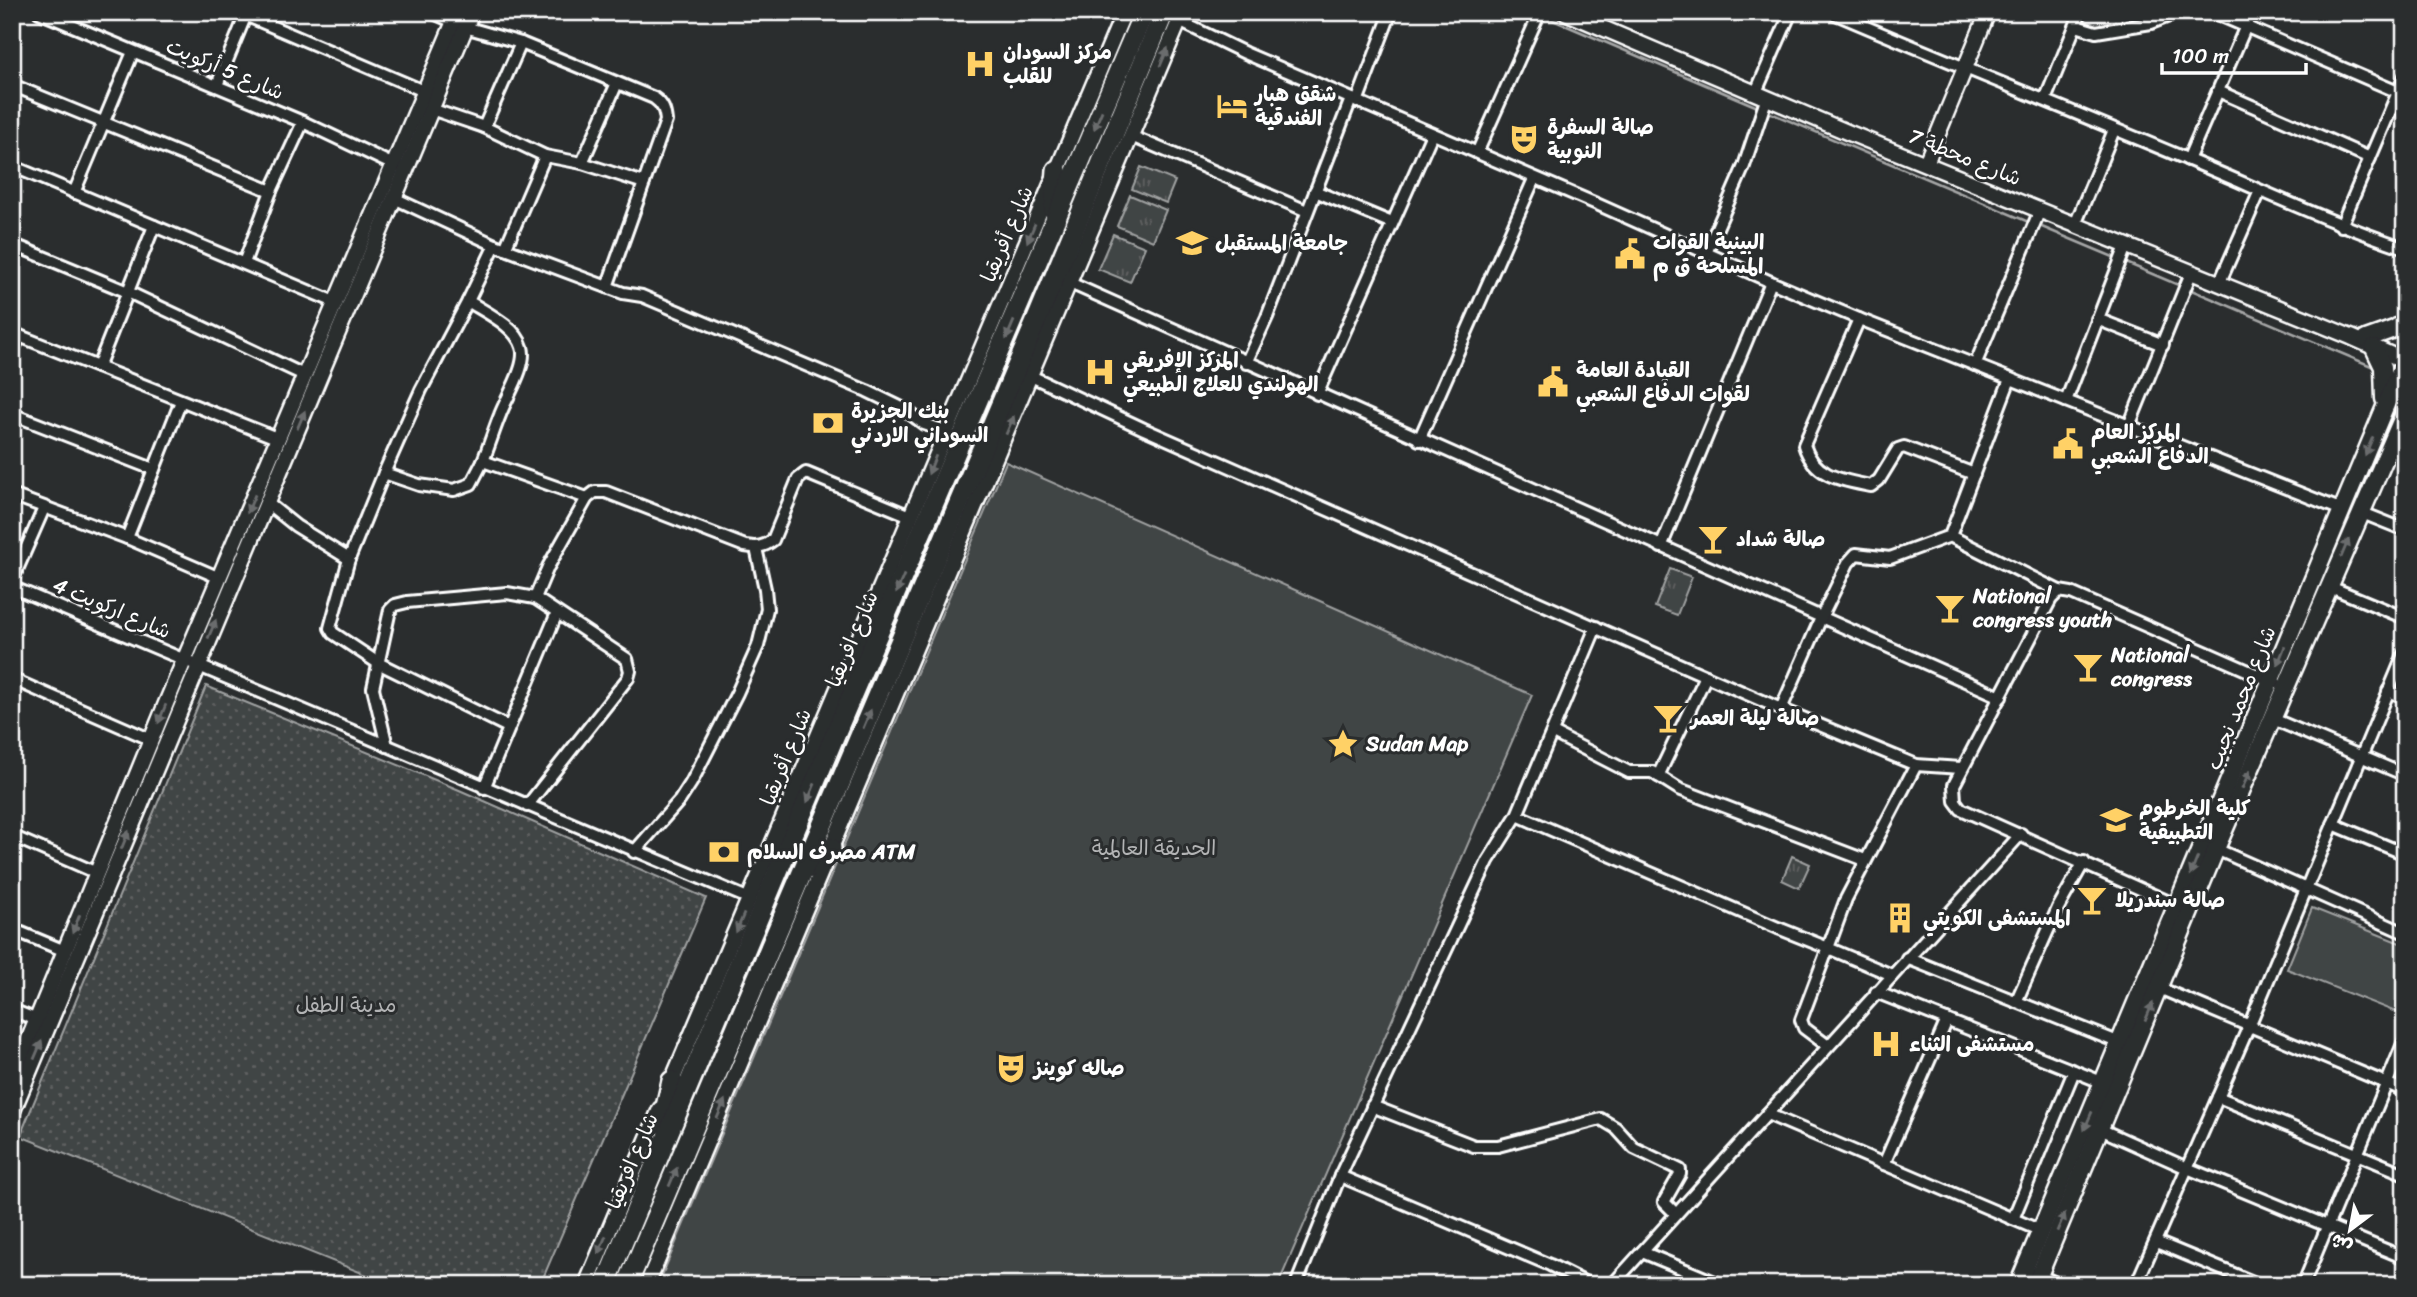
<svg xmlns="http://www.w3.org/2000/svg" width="2417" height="1297" font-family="Sriracha,'Playpen Sans Arabic',sans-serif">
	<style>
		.grass { fill: url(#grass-tufts); stroke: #a0a2a2; stroke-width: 2 }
		.park { fill: url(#park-dots); stroke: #a0a2a2; stroke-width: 2 }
		.garden { fill: #414445; stroke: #a0a2a2; stroke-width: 2 }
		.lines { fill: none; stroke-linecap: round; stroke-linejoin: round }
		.stream { stroke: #a6a7a7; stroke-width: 2.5 }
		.minor-casing { stroke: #fff; stroke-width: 16 }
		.tertiary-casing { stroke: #fff; stroke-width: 19 }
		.secondary-casing { stroke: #fff; stroke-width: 21 }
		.trunk-casing { stroke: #fff; stroke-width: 24 }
		.minor { stroke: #2a2d2e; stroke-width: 10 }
		.tertiary { stroke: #2a2d2e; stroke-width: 14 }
		.secondary { stroke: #2a2d2e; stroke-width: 16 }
		.trunk { stroke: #2a2d2e; stroke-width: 19 }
		.oneway { fill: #6a6c6d }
		.labels { text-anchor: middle; stroke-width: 6; stroke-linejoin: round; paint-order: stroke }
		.poi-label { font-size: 21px; font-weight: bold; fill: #fff; stroke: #2a2d2e; text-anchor: start }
		.street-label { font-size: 21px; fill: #fff; stroke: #2a2d2e }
		.park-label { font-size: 21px; fill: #b3b4b5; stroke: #2a2d2e }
	</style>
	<defs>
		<pattern id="grass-tufts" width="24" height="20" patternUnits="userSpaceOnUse" patternTransform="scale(1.75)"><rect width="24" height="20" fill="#414445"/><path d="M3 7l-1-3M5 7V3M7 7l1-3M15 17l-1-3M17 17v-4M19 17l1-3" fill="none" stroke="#5e6061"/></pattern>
		<pattern id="park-dots" width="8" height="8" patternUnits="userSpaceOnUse" patternTransform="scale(1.75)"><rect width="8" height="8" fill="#414445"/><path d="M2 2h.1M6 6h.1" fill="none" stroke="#5e6061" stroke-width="1.8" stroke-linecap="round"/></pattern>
	</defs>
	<rect width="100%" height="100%" fill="#2a2d2e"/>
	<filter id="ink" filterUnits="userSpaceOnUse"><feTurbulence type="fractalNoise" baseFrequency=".0143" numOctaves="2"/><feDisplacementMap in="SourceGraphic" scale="14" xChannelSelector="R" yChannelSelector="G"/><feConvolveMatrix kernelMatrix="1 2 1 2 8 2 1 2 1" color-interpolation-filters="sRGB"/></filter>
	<g filter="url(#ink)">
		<!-- grass -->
		<g class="grass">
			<path d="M1141 167 1175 181 1166 203 1132 189Z"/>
			<path d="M1130 195 1166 210 1153 241 1117 226Z"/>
			<path d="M1113 234 1145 247 1130 282 1098 269Z"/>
			<path d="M1670 569 1692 577 1677 615 1655 607Z"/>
			<path d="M1792 856 1810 864 1799 888 1782 880Z"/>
		</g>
		<!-- park -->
		<path class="park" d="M206 686 457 789 706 898 540 1285H392L20 1136Z"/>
		<!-- garden -->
		<g class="garden">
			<path d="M1006 462 1532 695 1278 1285H658Z"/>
			<path d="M2312 908 2405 945V997L2398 1013 2287 969Z"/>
		</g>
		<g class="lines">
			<!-- stream -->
			<g class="stream">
				<path d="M1534 12 1760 108"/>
				<path d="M1766 111 2031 223"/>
				<path d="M2037 225 2118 259"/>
				<path d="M2124 262 2183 287"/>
				<path d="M2189 289 2376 368"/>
			</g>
			<!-- minor casing -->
			<g class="minor-casing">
				<g id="minor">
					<path d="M39 12 303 122 400 168"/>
					<path d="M238 12 426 92"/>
					<path d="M431 12 454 22"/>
					<path d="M1831 12C1950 63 2070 110 2189 160 2261 190 2331 223 2405 248"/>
					<path d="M2212 12 2405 95"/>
					<path d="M1179 21 1245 53 1599 205 1771 282 1859 319 2066 401 2126 246"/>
					<path d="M1598 26 1604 12"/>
					<path d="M2076 26 2096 32 2151 23 2179 12"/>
					<path d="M465 27 521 43 654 98C663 104 665 111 666 121L607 287"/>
					<path d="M12 85 271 191"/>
					<path d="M217 85 247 12"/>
					<path d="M2218 91 2370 158"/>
					<path d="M1756 92 1791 12"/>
					<path d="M2045 100 2081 12"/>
					<path d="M1357 102 1391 12"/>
					<path d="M431 109 484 127 545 156 582 163 644 183"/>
					<path d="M484 127 521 43"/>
					<path d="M1131 136 1307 211"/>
					<path d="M1477 153 1540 12"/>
					<path d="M2188 160 2252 12"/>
					<path d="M582 163 617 83"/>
					<path d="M12 166 337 303"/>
					<path d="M1315 191 1392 223"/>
					<path d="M74 193 133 52"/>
					<path d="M394 198 495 245 623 293 642 296 867 391 904 409 924 424 945 431"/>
					<path d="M2075 225 2114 130"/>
					<path d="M2341 226 2405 76"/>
					<path d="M12 244 128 292 306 376"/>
					<path d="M505 249 545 156"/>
					<path d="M1706 253 1744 166 1767 97"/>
					<path d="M244 263 271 191 303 122"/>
					<path d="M1070 283 2001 697"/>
					<path d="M2219 284 2260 191"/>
					<path d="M1859 319 1804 445C1814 477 1841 480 1871 486L1879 480 1898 449 1904 447 1974 474"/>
					<path d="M2097 319 2163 345"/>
					<path d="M12 333 279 439"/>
					<path d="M12 351 20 336"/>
					<path d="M1246 363 1267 317 1351 99"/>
					<path d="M1975 365 2040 210"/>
					<path d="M98 367 154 226"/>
					<path d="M1031 376 1144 429 1781 709 1916 765 1961 768"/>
					<path d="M1317 394 1432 134"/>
					<path d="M2066 401 2342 510"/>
					<path d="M12 414 153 469"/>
					<path d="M2129 426 2191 273"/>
					<path d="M1419 440 1534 179"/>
					<path d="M483 461C489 446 494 430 500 415 506 398 528 365 522 347 516 326 485 312 468 301L495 245"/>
					<path d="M384 473 421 390 468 301"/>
					<path d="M12 495 127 538 220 578"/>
					<path d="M266 502 296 526 349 559 384 473 419 485 454 490 471 484 483 461 587 498"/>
					<path d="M2360 512 2405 530"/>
					<path d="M1950 536 2010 379"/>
					<path d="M127 538 181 401"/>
					<path d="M1661 547 1771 282"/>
					<path d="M349 559 330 628 333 633 378 663 508 727"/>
					<path d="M12 581 44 508"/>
					<path d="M2328 586 2405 618"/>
					<path d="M12 587 750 899"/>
					<path d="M12 679 152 740"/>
					<path d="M2388 691 2405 697"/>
					<path d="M1781 709 1821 618 1848 563 1856 554 1890 558 1950 536 2059 591"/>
					<path d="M2273 719 2405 775"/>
					<path d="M1553 733 1629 772H1652L1679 789 1865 860"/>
					<path d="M387 746 373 688 390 610 395 605 407 602 507 593 535 598 548 567 587 498 595 492H606L745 546C757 548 764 547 773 540L798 479 806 473 910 516"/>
					<path d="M1658 776 1706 676"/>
					<path d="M484 788 557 613"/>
					<path d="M527 806 628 678 630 671 627 659 535 598"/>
					<path d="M1517 815 1778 928 1828 948 1846 899 1916 765"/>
					<path d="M2333 824 2405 854"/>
					<path d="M12 836 97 873"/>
					<path d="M2216 849 2405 933"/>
					<path d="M634 852 680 800 691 783 737 693 758 646 767 609 765 589 756 548"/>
					<path d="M2178 906 1961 809 1955 801 1954 785 2051 599 2059 591 2071 593 2276 683"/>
					<path d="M12 929 65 951"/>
					<path d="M1907 958 2120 1043"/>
					<path d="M2159 988 2405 1091"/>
					<path d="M1876 992 2104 1083"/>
					<path d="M2016 1002 2058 908 2084 862"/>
					<path d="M12 1010 37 1020"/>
					<path d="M1828 1046 1804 1028 1801 1020 1828 948 1892 975"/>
					<path d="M2218 1097 2405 1174"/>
					<path d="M1372 1106 1474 1146H1498L1601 1119 1616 1128 1634 1148 1680 1170V1174L1664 1202 1676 1214"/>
					<path d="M1767 1114 2041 1231"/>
					<path d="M2100 1129 2187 1168 2405 1258"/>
					<path d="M1884 1164 1947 1020"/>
					<path d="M1340 1176 1550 1265 1590 1285"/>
					<path d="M2013 1219 2074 1071"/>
					<path d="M2156 1242 2260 1285"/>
					<path d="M1642 1252 1722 1285"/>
					<path d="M2034 1273 2060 1285"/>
					<path d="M1296 1285 1340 1176 1488 861 1517 815 1596 627"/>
					<path d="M1612 1285 2021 834"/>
					<path d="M2136 1285 2249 1026 2405 652"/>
					<path d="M2303 1285 2405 1039"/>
				</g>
			</g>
			<!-- tertiary casing -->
			<g class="tertiary-casing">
				<g id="tertiary">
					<path d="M1565 12 1847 132 2351 337 2405 361"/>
					<path d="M1926 163 1988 12"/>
					<path d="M12 1080 167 701 458 12"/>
					<path d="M669 1088 1124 12"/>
					<path d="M12 1113 472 12"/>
					<path d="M586 1285 660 1109"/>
					<path d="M647 1285 1183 12"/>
				</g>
			</g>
			<!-- secondary casing -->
			<g class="secondary-casing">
				<g id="secondary">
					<path d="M2366 339 2394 329 2405 322"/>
					<path d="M2374 348 2383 367 2384 399"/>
					<path d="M2018 1285 2405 359"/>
					<path d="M2035 1285 2216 849 2405 412"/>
				</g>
			</g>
			<!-- trunk casing -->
			<g class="trunk-casing">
				<g id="trunk">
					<path d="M1054 211 1057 170"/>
					<path d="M807 869 831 848"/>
					<path d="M662 1124 672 1081"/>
					<path d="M605 1285 836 732 1144 12"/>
					<path d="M627 1285 1038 317 1164 12"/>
				</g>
			</g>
			<!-- minor -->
			<use href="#minor" class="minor"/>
			<!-- tertiary -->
			<use href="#tertiary" class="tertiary"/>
			<!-- secondary -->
			<use href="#secondary" class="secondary"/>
			<!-- trunk -->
			<use href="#trunk" class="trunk"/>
		</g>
		<!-- one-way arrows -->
		<defs><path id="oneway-solid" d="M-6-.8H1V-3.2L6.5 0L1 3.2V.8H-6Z" transform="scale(1.75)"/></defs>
		<g class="oneway">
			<use href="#oneway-solid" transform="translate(1164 57) rotate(-67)"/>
			<use href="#oneway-solid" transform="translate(1098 120) rotate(113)"/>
			<use href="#oneway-solid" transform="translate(1031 233) rotate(113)"/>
			<use href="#oneway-solid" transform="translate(1010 330) rotate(113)"/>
			<use href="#oneway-solid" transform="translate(301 420) rotate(-67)"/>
			<use href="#oneway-solid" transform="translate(1010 425) rotate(-67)"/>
			<use href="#oneway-solid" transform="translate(2369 446) rotate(113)"/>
			<use href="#oneway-solid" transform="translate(932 465) rotate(112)"/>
			<use href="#oneway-solid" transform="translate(251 504) rotate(113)"/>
			<use href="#oneway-solid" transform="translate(2345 548) rotate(-67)"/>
			<use href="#oneway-solid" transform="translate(900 584) rotate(113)"/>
			<use href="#oneway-solid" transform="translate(212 629) rotate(-67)"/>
			<use href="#oneway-solid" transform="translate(2281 656) rotate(112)"/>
			<use href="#oneway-solid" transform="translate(162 714) rotate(112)"/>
			<use href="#oneway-solid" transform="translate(867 719) rotate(-67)"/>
			<use href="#oneway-solid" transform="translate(2246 780) rotate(-66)"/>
			<use href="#oneway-solid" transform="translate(811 793) rotate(113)"/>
			<use href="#oneway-solid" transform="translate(125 840) rotate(-68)"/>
			<use href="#oneway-solid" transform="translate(2194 866) rotate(112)"/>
			<use href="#oneway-solid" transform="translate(740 923) rotate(113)"/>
			<use href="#oneway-solid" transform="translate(76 924) rotate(112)"/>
			<use href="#oneway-solid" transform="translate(2149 1012) rotate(-67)"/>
			<use href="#oneway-solid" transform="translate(38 1050) rotate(-67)"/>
			<use href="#oneway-solid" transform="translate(721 1109) rotate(-67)"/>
			<use href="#oneway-solid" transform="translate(2088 1121) rotate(113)"/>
			<use href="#oneway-solid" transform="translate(673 1177) rotate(-67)"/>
			<use href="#oneway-solid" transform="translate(2061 1222) rotate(-67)"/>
			<use href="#oneway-solid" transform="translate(602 1245) rotate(113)"/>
		</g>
	</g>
	<!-- icons -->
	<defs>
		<g id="hospital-bare" transform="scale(2.415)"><path d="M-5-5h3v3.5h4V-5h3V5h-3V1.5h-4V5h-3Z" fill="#ffd166" stroke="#2a2d2e" stroke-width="2.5" paint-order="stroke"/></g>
		<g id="hotel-bare" transform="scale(2.415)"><path d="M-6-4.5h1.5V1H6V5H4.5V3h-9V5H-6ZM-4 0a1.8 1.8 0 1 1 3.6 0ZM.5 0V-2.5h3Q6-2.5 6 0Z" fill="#ffd166" stroke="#2a2d2e" stroke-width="2.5" paint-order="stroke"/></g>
		<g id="theatre-bare" transform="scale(2.415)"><path d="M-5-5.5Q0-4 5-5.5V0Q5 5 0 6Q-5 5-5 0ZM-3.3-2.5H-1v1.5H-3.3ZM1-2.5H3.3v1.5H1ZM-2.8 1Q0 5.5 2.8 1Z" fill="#ffd166" stroke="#2a2d2e" stroke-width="2.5" paint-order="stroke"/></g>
		<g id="university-bare" transform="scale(2.415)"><path d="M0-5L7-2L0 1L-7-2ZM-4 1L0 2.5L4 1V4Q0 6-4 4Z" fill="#ffd166" stroke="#2a2d2e" stroke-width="2.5" paint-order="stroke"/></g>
		<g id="civic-bare" transform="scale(2.415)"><path d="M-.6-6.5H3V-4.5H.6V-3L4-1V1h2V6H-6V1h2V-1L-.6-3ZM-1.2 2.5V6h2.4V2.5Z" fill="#ffd166" stroke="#2a2d2e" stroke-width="2.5" paint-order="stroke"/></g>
		<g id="bank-bare" transform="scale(2.415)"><path d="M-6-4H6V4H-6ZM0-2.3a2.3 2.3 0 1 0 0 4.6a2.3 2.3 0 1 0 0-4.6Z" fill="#ffd166" stroke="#2a2d2e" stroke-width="2.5" paint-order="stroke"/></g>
		<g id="bar-bare" transform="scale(2.415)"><path d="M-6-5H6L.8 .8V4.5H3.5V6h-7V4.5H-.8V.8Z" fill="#ffd166" stroke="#2a2d2e" stroke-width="2.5" paint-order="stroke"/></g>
		<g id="sight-bare" transform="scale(2.415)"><path d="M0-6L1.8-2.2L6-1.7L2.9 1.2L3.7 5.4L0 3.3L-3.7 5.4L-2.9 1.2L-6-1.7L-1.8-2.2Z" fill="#ffd166" stroke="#2a2d2e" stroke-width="2.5" paint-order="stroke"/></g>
		<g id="building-bare" transform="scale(2.415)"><path d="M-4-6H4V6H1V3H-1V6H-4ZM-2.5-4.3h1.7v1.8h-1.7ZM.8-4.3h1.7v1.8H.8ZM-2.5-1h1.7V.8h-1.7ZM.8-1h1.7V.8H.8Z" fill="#ffd166" stroke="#2a2d2e" stroke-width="2.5" paint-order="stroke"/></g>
	</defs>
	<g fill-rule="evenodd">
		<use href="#hospital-bare" x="980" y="64"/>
		<use href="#hotel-bare" x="1232" y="106"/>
		<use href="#theatre-bare" x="1524" y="139"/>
		<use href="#university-bare" x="1192" y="243"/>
		<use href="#civic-bare" x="1630" y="254"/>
		<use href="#hospital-bare" x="1100" y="372"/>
		<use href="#civic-bare" x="1553" y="382"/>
		<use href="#bank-bare" x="828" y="423"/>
		<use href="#civic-bare" x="2068" y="444"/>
		<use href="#bar-bare" x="1713" y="539"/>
		<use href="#bar-bare" x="1950" y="608"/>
		<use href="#bar-bare" x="2088" y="667"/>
		<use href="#bar-bare" x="1668" y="718"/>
		<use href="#sight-bare" x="1343" y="744"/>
		<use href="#university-bare" x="2116" y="820"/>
		<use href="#bank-bare" x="724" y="852"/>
		<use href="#bar-bare" x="2092" y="900"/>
		<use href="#building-bare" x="1900" y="918"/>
		<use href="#hospital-bare" x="1886" y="1044"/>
		<use href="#theatre-bare" x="1011" y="1068"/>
	</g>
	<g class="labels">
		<!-- poi labels -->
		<g class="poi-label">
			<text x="1003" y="59">مركز السودان<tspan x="1003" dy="24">للقلب</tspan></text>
			<text x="1255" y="101">شقق هبار<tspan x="1255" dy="24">الفندقية</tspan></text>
			<text x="1547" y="134">صالة السفرة<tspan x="1547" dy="24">النوبية</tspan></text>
			<text x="1653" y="249">البينية القوات<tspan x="1653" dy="24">المسلحة ق م</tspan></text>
			<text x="1215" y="250">جامعة المستقبل</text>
			<text x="1123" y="367">المركز الإفريقي<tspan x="1123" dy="24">الهولندي للعلاج الطبيعي</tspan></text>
			<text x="1576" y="377">القيادة العامة<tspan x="1576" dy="24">لقوات الدفاع الشعبي</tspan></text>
			<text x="851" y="418">بنك الجزيرة<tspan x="851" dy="24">السوداني الاردني</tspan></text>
			<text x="2091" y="439">المركز العام<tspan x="2091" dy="24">الدفاع الشعبي</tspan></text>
			<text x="1736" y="546">صالة شداد</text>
			<text x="1973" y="603">National<tspan x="1973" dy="24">congress youth</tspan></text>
			<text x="2111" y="662">National<tspan x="2111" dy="24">congress</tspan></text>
			<text x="1691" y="725">صالة ليلة العمر</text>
			<text x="1366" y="751">Sudan Map</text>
			<text x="2139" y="815">كلية الخرطوم<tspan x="2139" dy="24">التطبيقية</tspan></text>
			<text x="747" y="859">مصرف السلام ATM</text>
			<text x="2115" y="907">صالة سندريلا</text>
			<text x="1923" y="925">المستشفى الكويتي</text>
			<text x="1909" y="1051">مستشفى الثناء</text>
			<text x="1034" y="1075">صاله كوينز</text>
		</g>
		<!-- street labels -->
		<g class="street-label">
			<text transform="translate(225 69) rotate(23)" y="7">شارع 5 أركويت</text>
			<text transform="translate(1965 157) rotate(22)" y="7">شارع محطة 7</text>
			<text transform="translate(1007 234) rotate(-67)" y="7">شارع أفريقيا</text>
			<text transform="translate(112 608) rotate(23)" y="7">شارع اركويت 4</text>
			<text transform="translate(852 639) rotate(-67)" y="7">شارع افريقيا</text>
			<text transform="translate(2241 698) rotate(-68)" y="7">شارع محمد نجيب</text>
			<text transform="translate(786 757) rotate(-68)" y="7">شارع أفريقيا</text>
			<text transform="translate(632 1161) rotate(-67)" y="7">شارع افريقيا</text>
		</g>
		<!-- park labels -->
		<g class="park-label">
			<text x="1154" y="855">الحديقة العالمية</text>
			<text x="346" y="1012">مدينة الطفل</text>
		</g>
	</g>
	<!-- margin -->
	<rect width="2417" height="1297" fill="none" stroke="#2a2d2e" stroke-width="42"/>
	<rect x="21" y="21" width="2375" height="1255" fill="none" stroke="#fff" stroke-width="2.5" filter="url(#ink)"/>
	<!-- north arrow -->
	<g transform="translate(2350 1230) rotate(212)" stroke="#2a2d2e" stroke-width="5" paint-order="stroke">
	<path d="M0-5L12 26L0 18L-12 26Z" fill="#ffffff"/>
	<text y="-10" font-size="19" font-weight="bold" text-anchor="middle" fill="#ffffff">ش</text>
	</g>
	<!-- scale -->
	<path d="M2162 63v10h144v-10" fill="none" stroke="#ffffff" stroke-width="3.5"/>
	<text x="2172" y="63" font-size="21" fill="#ffffff" stroke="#2a2d2e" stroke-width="5" paint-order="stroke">100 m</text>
</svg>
